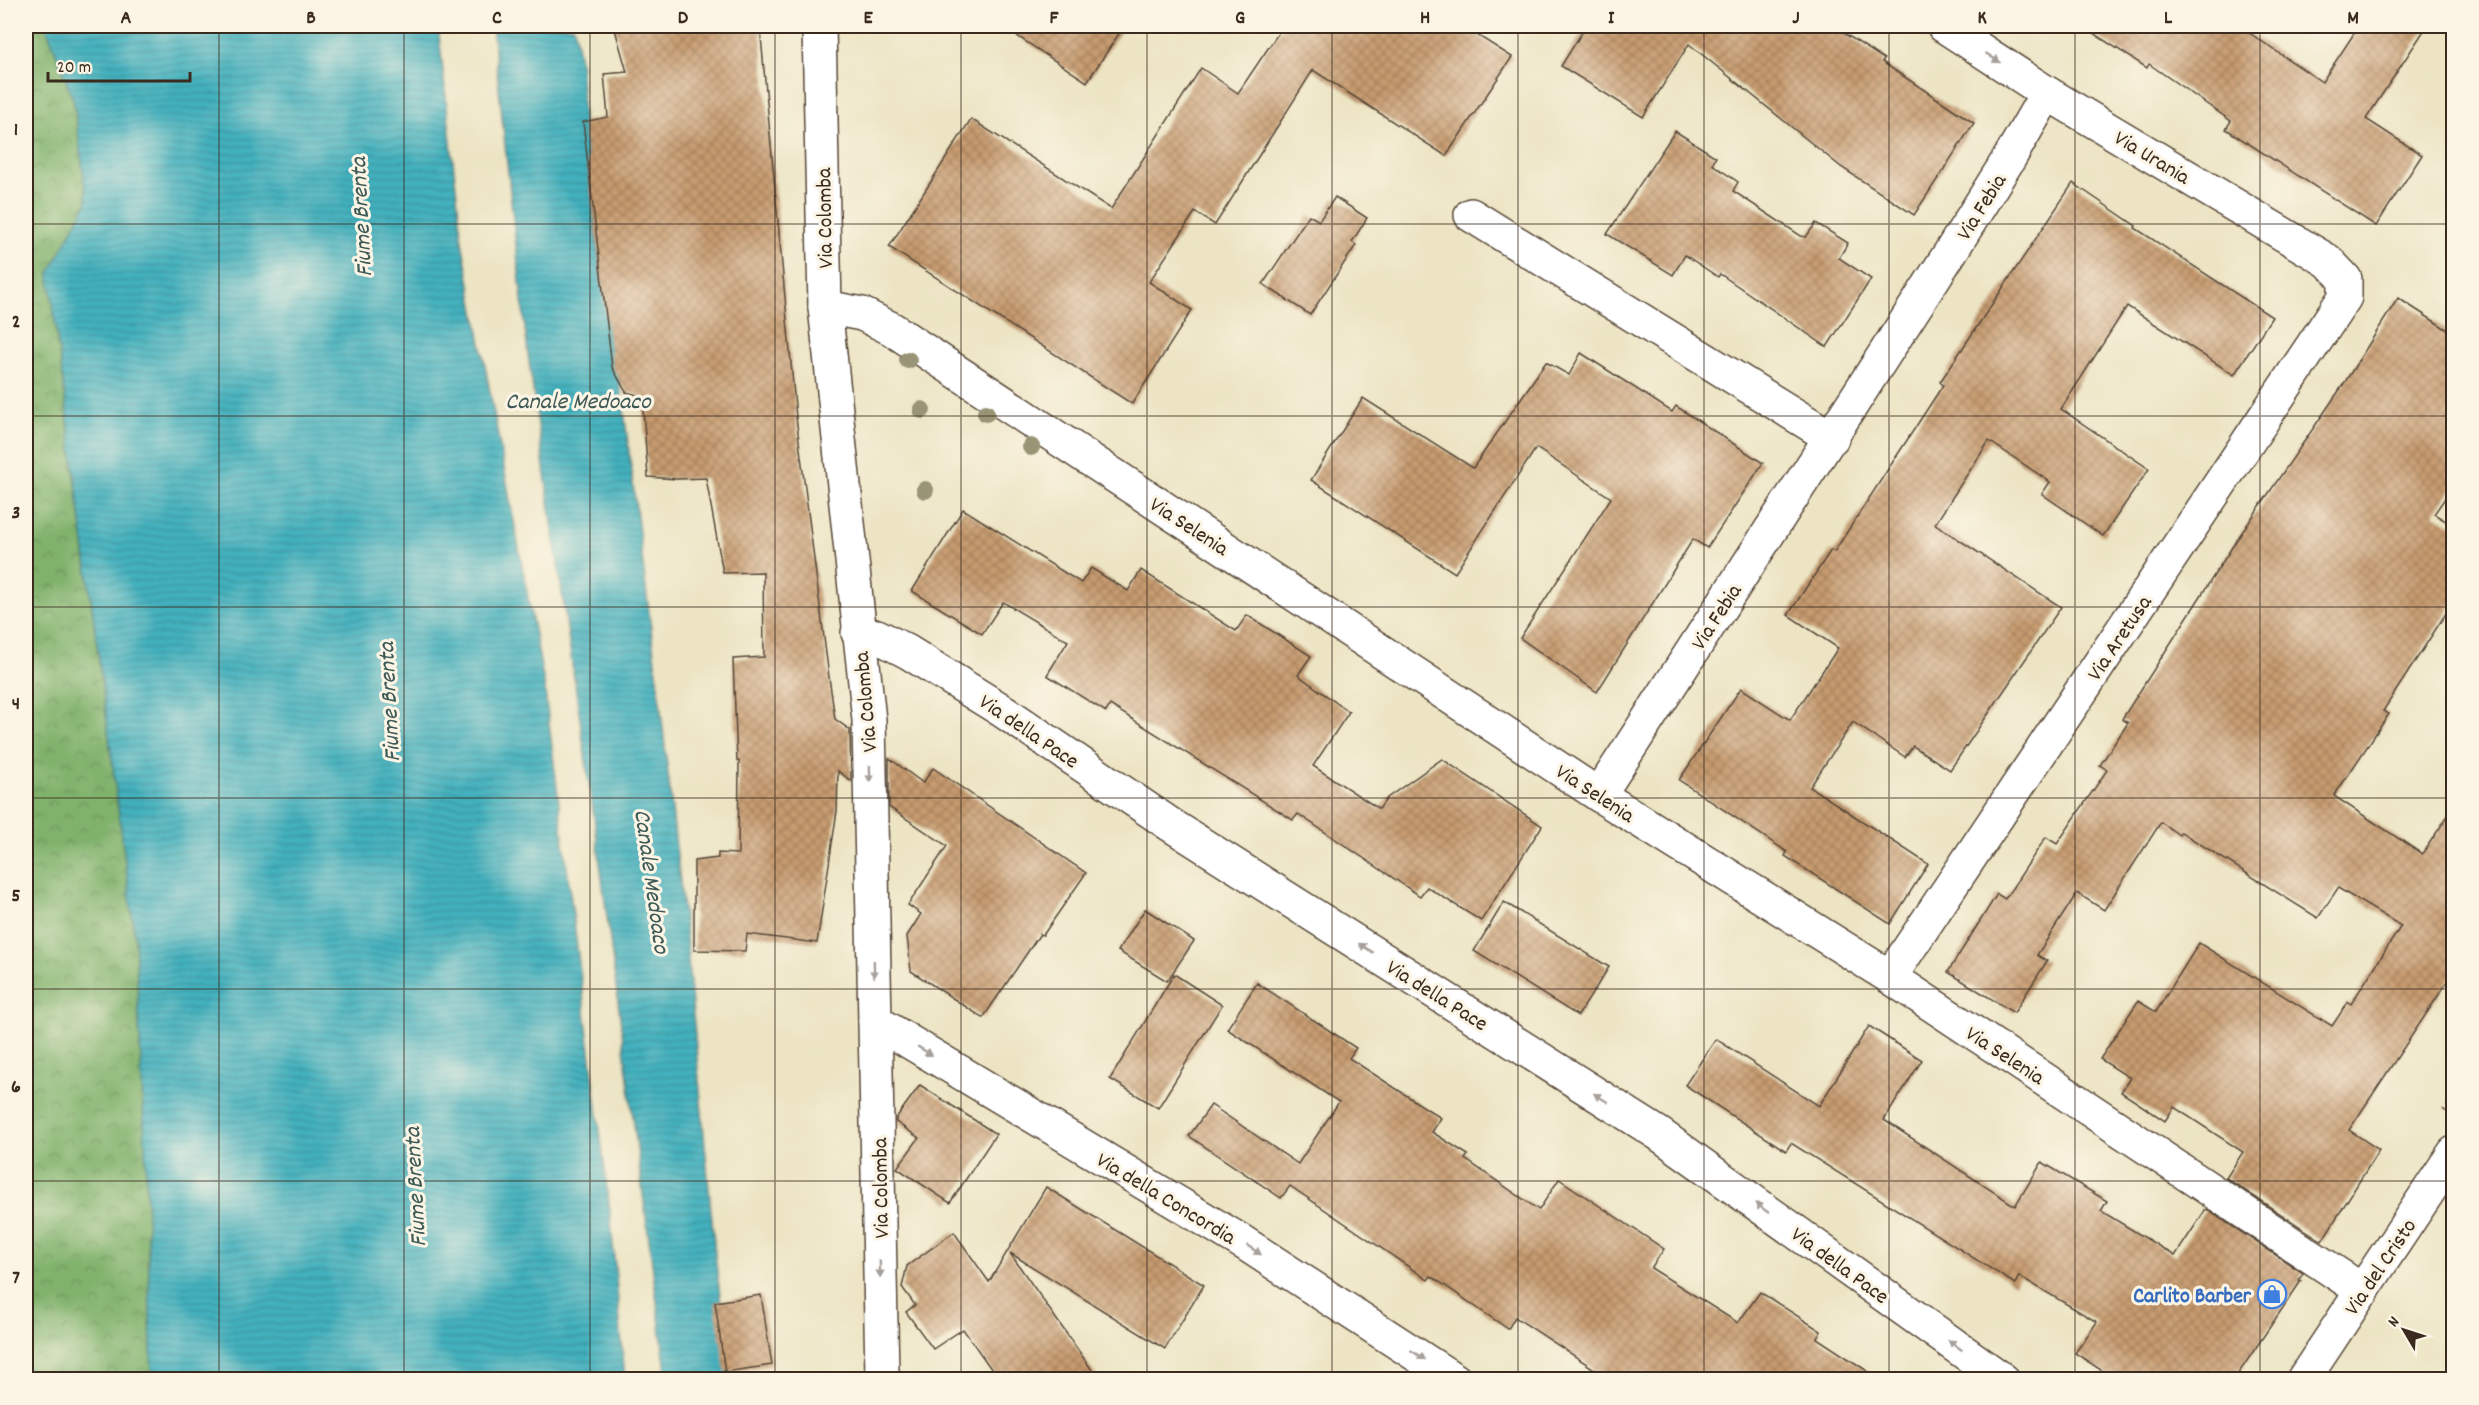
<svg xmlns="http://www.w3.org/2000/svg" width="2479" height="1405" font-family="Dekko,sans-serif">
	<style>
		.forest { fill: url(#forest-crowns); stroke: #5e6e45; stroke-width: 1.5 }
		.water { fill: url(#water-rules); stroke: #3e6e6e; stroke-width: 1.5 }
		.building { fill: url(#building-cross-hatch) }
		.lines { fill: none; stroke-linecap: round; stroke-linejoin: round }
		.minor-casing { stroke: #564637; stroke-width: 36 }
		.path { stroke: #564637; stroke-width: 4; stroke-dasharray: 1.5 4.5; stroke-linecap: butt }
		.minor { stroke: #fff; stroke-width: 33 }
		.tree { fill: #989475 }
		.oneway { fill: #a79f9a }
		.grid { fill: none; stroke: #3b2a1e; stroke-width: 1.5; stroke-opacity: 0.55 }
		.labels { text-anchor: middle; stroke-width: 6; stroke-linejoin: round; paint-order: stroke }
		.street-label { font-size: 22px; fill: #3b2a1e; stroke: #fcf5e5 }
		.shop-label { font-size: 22px; font-weight: bold; fill: #366cbe; stroke: #fcf5e5; text-anchor: end }
		.water-label { font-size: 24px; font-style: italic; fill: #3d5956; stroke: #fcf5e5 }
		.neatline { fill: none; stroke: #3b2a1e; stroke-width: 2 }
		.grid-label { font-size: 20px; text-anchor: middle; font-weight: bold; fill: #3b2a1e }
	</style>
	<defs>
		<pattern id="forest-crowns" width="20" height="18" patternUnits="userSpaceOnUse" patternTransform="scale(1.5)"><rect width="20" height="18" fill="#80b26c"/><path d="M2 6a3 3 0 1 1 6 0M12 15a3 3 0 1 1 6 0" fill="none" stroke="#6a9158"/></pattern>
		<pattern id="water-rules" width="6" height="5" patternUnits="userSpaceOnUse" patternTransform="scale(1.5)"><rect width="6" height="5" fill="#42b1be"/><path d="M0 2.5h6" fill="none" stroke="#38909a"/></pattern>
		<pattern id="building-cross-hatch" width="8" height="8" patternUnits="userSpaceOnUse" patternTransform="scale(1.5)"><rect width="8" height="8" fill="#c79b6f"/><path d="M0 0l8 8M0 8l8-8" fill="none" stroke="#a37f5b"/></pattern>
	</defs>
	<rect width="100%" height="100%" fill="#fcf5e5"/>
	<filter id="ink" filterUnits="userSpaceOnUse"><feTurbulence type="fractalNoise" baseFrequency=".0167" numOctaves="2"/><feDisplacementMap in="SourceGraphic" scale="12" xChannelSelector="R" yChannelSelector="G"/><feConvolveMatrix kernelMatrix="1 2 1 2 8 2 1 2 1" color-interpolation-filters="sRGB"/></filter>
	<filter id="wash" filterUnits="userSpaceOnUse"><feTurbulence type="fractalNoise" baseFrequency=".008" numOctaves="4" result="noise"/><feDisplacementMap in="SourceGraphic" scale="24" xChannelSelector="R" yChannelSelector="G"/><feGaussianBlur stdDeviation="1.35" result="paint"/><feColorMatrix in="noise" values="0 0 0 0 0 0 0 0 0 0 0 0 0 0 0 0 0 1.4 0 .05"/><feComposite in="paint" operator="in"/></filter>
	<g filter="url(#wash)">
		<rect width="100%" height="100%" fill="#ece4c3"/>
		<!-- forest -->
		<path class="forest" d="M26 26H46L74 102 87 202 49 275 135 938 145 1145 152 1379H26Z"/>
		<!-- water -->
		<g class="water">
			<path d="M46 26H438L462 241 544 683 610 1211 625 1379H152L145 1145 135 938 49 274 87 202 74 102Z"/>
			<path d="M492 26H574L581 68 583 122 601 275 623 403 660 701 685 927 715 1254 730 1379H667L595 825 528 355Z"/>
		</g>
		<g id="blocks">
			<!-- building -->
			<g class="building">
				<path d="M614 26H760L796 417 829 677 835 719 850 730 851 781 838 771 837 811 817 943 747 934 745 951 694 950V861L718 858V853L738 854 739 761H737L733 659 764 657 763 572 723 573 706 478 677 479 648 477 642 396 626 392 612 367 583 122 608 117 604 74 627 72Z"/>
				<path d="M1002 26H1124L1087 82Z"/>
				<path d="M1283 26H1463L1512 57 1446 156 1313 70 1215 225 1195 212 1149 282 1192 310 1132 404 889 247 971 119 1111 209 1201 68 1238 93Z"/>
				<path d="M1586 26H1833L1884 59 1882 62 1974 123 1914 215 1841 167 1689 44 1643 117 1561 66Z"/>
				<path d="M2082 26H2239L2322 82 2359 26H2427L2366 119 2422 155 2376 226 2226 129 2231 121 2149 64 2147 68Z"/>
				<path d="M1675 131 1716 157 1712 164 1738 182 1733 191 1801 236 1806 237 1816 223 1848 243 1839 258 1871 279 1827 347 1720 274 1718 277 1685 255 1673 275 1607 234Z"/>
				<path d="M2073 183 2136 226 2135 228 2272 317 2234 375 2127 306 2061 409 2149 469 2103 536 2042 494 2050 482 1989 441 1935 524 2061 607 1950 770 1913 746 1905 757 1853 722 1810 787 1928 864 1890 924 1785 856 1787 852 1679 780 1741 688 1790 720 1838 648 1788 615 1831 550 1834 552 1943 385 1940 382Z"/>
				<path d="M1335 197 1367 218 1352 242 1356 245 1310 315 1263 284 1309 215 1319 221Z"/>
				<path d="M2398 298 2454 334V485L2434 514 2454 526V601L2383 711 2389 714 2334 796 2422 854 2454 807V972L2349 1130 2379 1150 2322 1241 2226 1178 2243 1152 2174 1107 2165 1121 2121 1092 2130 1078 2100 1059 2138 1001 2156 1012 2199 943 2332 1026 2348 1002 2351 1004 2401 926 2338 888 2318 918 2181 832 2179 835 2161 822 2104 910 2077 893 2037 955 2047 961 2014 1013 1948 972 1997 894 2005 899 2046 837 2057 844 2107 770 2100 765 2128 723 2122 719 2236 541 2345 382Z"/>
				<path d="M1581 353 1672 412 1676 406 1763 463 1707 548 1693 539 1597 692 1520 638 1611 498 1536 448 1455 573 1311 480 1363 398 1473 468 1546 362 1569 375Z"/>
				<path d="M963 509 1081 583 1091 568 1128 591 1141 570 1236 631 1247 615 1311 656 1298 675 1349 712 1313 766 1379 809 1387 798 1442 759 1542 826 1481 921 1427 887 1420 896 1298 814 1293 820 1110 705 1106 712 1047 675 1068 641 1003 602 982 634 912 591Z"/>
				<path d="M889 758 923 783 933 768 1086 873 1043 935 1040 934 983 1018 911 971 907 936 921 914 908 905 947 846 889 807Z"/>
				<path d="M1504 902 1609 967 1578 1016 1474 951Z"/>
				<path d="M1145 909 1194 941 1167 981 1118 951Z"/>
				<path d="M1174 974 1222 1005 1158 1108 1110 1079Z"/>
				<path d="M1257 983 1356 1048 1349 1058 1441 1118 1432 1132 1468 1155 1465 1159 1539 1210 1559 1179 1664 1249 1651 1268 1738 1323 1760 1292 1821 1331 1817 1338 1881 1380H1611L1515 1317 1508 1329 1431 1276 1428 1280 1290 1186 1281 1198 1189 1136 1211 1105 1298 1164 1339 1102 1227 1029Z"/>
				<path d="M1869 1026 1922 1060 1884 1120 2015 1206 2042 1162 2107 1201 2101 1211 2175 1256 2206 1209 2303 1273 2299 1280 2301 1281 2234 1380H2116L2075 1353 2097 1322 2019 1276 2015 1284 1791 1143 1786 1151 1685 1085 1716 1039 1819 1106Z"/>
				<path d="M920 1085 996 1134 950 1203 897 1168 919 1138 896 1122V1118Z"/>
				<path d="M1046 1187 1204 1285 1165 1349 1010 1253 1099 1380H999L963 1329 933 1349 906 1312 915 1305 902 1287 907 1266 954 1232 989 1282Z"/>
				<path d="M761 1295 772 1365 725 1372 715 1302Z"/>
			</g>
		</g>
	</g>
	<g filter="url(#ink)">
		<use href="#blocks" fill-opacity="0" stroke="#564637" stroke-width="1.5"/>
		<g class="lines">
			<!-- minor casing -->
			<g class="minor-casing">
				<g id="minor">
					<path d="M819 26 825 307 869 720 882 1374 885 1380"/>
					<path d="M1471 215 1832 438"/>
					<path d="M825 307 862 314 892 329 1599 795 1890 977 2363 1291"/>
					<path d="M858 633 877 636 908 652 1003 711 1171 825 1659 1134 2003 1380"/>
					<path d="M1599 795 1950 253 2010 157 2047 93"/>
					<path d="M1890 977 2345 297V279L2328 261 2047 93 1944 26"/>
					<path d="M875 1021 1244 1243 1455 1380"/>
					<path d="M2303 1380 2454 1153"/>
				</g>
			</g>
			<!-- path -->
			<g class="path">
				<path d="M2444 1111 2454 1097"/>
				<path d="M26 1355 28 1380"/>
			</g>
			<!-- minor -->
			<use href="#minor" class="minor"/>
		</g>
		<!-- trees -->
		<g class="tree">
			<circle cx="908" cy="360" r="9"/>
			<circle cx="922" cy="410" r="9"/>
			<circle cx="986" cy="413" r="9"/>
			<circle cx="1031" cy="447" r="9"/>
			<circle cx="925" cy="490" r="9"/>
		</g>
		<!-- one-way arrows -->
		<defs><path id="oneway-solid" d="M-6-.8H1V-3.2L6.5 0L1 3.2V.8H-6Z" transform="scale(1.5)"/></defs>
		<g class="oneway">
			<use href="#oneway-solid" transform="translate(1993 58) rotate(33)"/>
			<use href="#oneway-solid" transform="translate(870 774) rotate(89)"/>
			<use href="#oneway-solid" transform="translate(1366 948) rotate(-148)"/>
			<use href="#oneway-solid" transform="translate(874 969) rotate(89)"/>
			<use href="#oneway-solid" transform="translate(925 1051) rotate(31)"/>
			<use href="#oneway-solid" transform="translate(1601 1098) rotate(-148)"/>
			<use href="#oneway-solid" transform="translate(1762 1208) rotate(-144)"/>
			<use href="#oneway-solid" transform="translate(1254 1250) rotate(33)"/>
			<use href="#oneway-solid" transform="translate(880 1269) rotate(89)"/>
			<use href="#oneway-solid" transform="translate(1955 1345) rotate(-144)"/>
			<use href="#oneway-solid" transform="translate(1418 1355) rotate(33)"/>
		</g>
	</g>
	<!-- grid -->
	<path class="grid" d="M219 26V1380M404 26V1380M590 26V1380M775 26V1380M961 26V1380M1147 26V1380M1332 26V1380M1518 26V1380M1704 26V1380M1889 26V1380M2075 26V1380M2260 26V1380M26 224H2454M26 416H2454M26 607H2454M26 798H2454M26 989H2454M26 1181H2454"/>
	<!-- icons -->
	<defs>
		<g id="shop-ring" transform="scale(1.5)"><circle r="9.5" fill="#fcf5e5" stroke="#3f7fe0" stroke-width="1.5"/><path d="M-5-2.5h2.3a2.7 3.5 0 0 1 5.4 0H5L5.5 6h-11ZM-1.5-2.5h3a1.5 2.3 0 0 0-3 0Z" fill="#3f7fe0"/></g>
	</defs>
	<g fill-rule="evenodd">
		<use href="#shop-ring" x="2272" y="1294"/>
	</g>
	<g class="labels">
		<!-- street labels -->
		<g class="street-label">
			<text transform="translate(2153 156) rotate(31)" y="8">Via Urania</text>
			<text transform="translate(1980 206) rotate(-58)" y="8">Via Febia</text>
			<text transform="translate(823 218) rotate(-91)" y="8">Via Colomba</text>
			<text transform="translate(1190 525) rotate(33)" y="8">Via Selenia</text>
			<text transform="translate(1715 616) rotate(-57)" y="8">Via Febia</text>
			<text transform="translate(2118 637) rotate(-56)" y="8">Via Aretusa</text>
			<text transform="translate(864 702) rotate(-95)" y="8">Via Colomba</text>
			<text transform="translate(1030 730) rotate(34)" y="8">Via della Pace</text>
			<text transform="translate(1596 792) rotate(33)" y="8">Via Selenia</text>
			<text transform="translate(1438 994) rotate(32)" y="8">Via della Pace</text>
			<text transform="translate(2006 1054) rotate(33)" y="8">Via Selenia</text>
			<text transform="translate(879 1188) rotate(-91)" y="8">Via Colomba</text>
			<text transform="translate(1167 1197) rotate(31)" y="8">Via della Concordia</text>
			<text transform="translate(1841 1264) rotate(36)" y="8">Via della Pace</text>
			<text transform="translate(2379 1266) rotate(-56)" y="8">Via del Cristo</text>
		</g>
		<!-- shop labels -->
		<g class="shop-label">
			<text x="2251" y="1302">Carlito Barber</text>
		</g>
		<!-- water labels -->
		<g class="water-label">
			<text transform="translate(360 217) rotate(-93)" y="8">Fiume Brenta</text>
			<text x="578" y="408">Canale Medoaco</text>
			<text transform="translate(388 702) rotate(-93)" y="8">Fiume Brenta</text>
			<text transform="translate(653 881) rotate(82)" y="8">Canale Medoaco</text>
			<text transform="translate(414 1187) rotate(-93)" y="8">Fiume Brenta</text>
		</g>
	</g>
	<!-- margin -->
	<rect width="2479" height="1405" fill="none" stroke="#fcf5e5" stroke-width="66"/>
	<!-- north arrow -->
	<g transform="translate(2404 1330) rotate(309)" stroke="#fcf5e5" stroke-width="4.5" paint-order="stroke">
	<path d="M0-4.5L10 22L0 15L-10 22Z" fill="#3b2a1e"/>
	<text y="-9" font-size="16" font-weight="bold" text-anchor="middle" fill="#3b2a1e">N</text>
	</g>
	<!-- scale -->
	<path d="M48 72v9h142v-9" fill="none" stroke="#3b2a1e" stroke-width="3"/>
	<text x="57" y="72" font-size="18" fill="#3b2a1e" stroke="#fcf5e5" stroke-width="4.5" paint-order="stroke">20 m</text>
	<rect x="33" y="33" width="2413" height="1339" class="neatline"/>
	<g class="grid-label">
		<text x="126" y="23">A</text>
		<text x="311" y="23">B</text>
		<text x="497" y="23">C</text>
		<text x="683" y="23">D</text>
		<text x="868" y="23">E</text>
		<text x="1054" y="23">F</text>
		<text x="1240" y="23">G</text>
		<text x="1425" y="23">H</text>
		<text x="1611" y="23">I</text>
		<text x="1796" y="23">J</text>
		<text x="1982" y="23">K</text>
		<text x="2168" y="23">L</text>
		<text x="2353" y="23">M</text>
		<text x="16" y="135">1</text>
		<text x="16" y="327">2</text>
		<text x="16" y="518">3</text>
		<text x="16" y="709">4</text>
		<text x="16" y="901">5</text>
		<text x="16" y="1092">6</text>
		<text x="16" y="1283">7</text>
	</g>
</svg>
